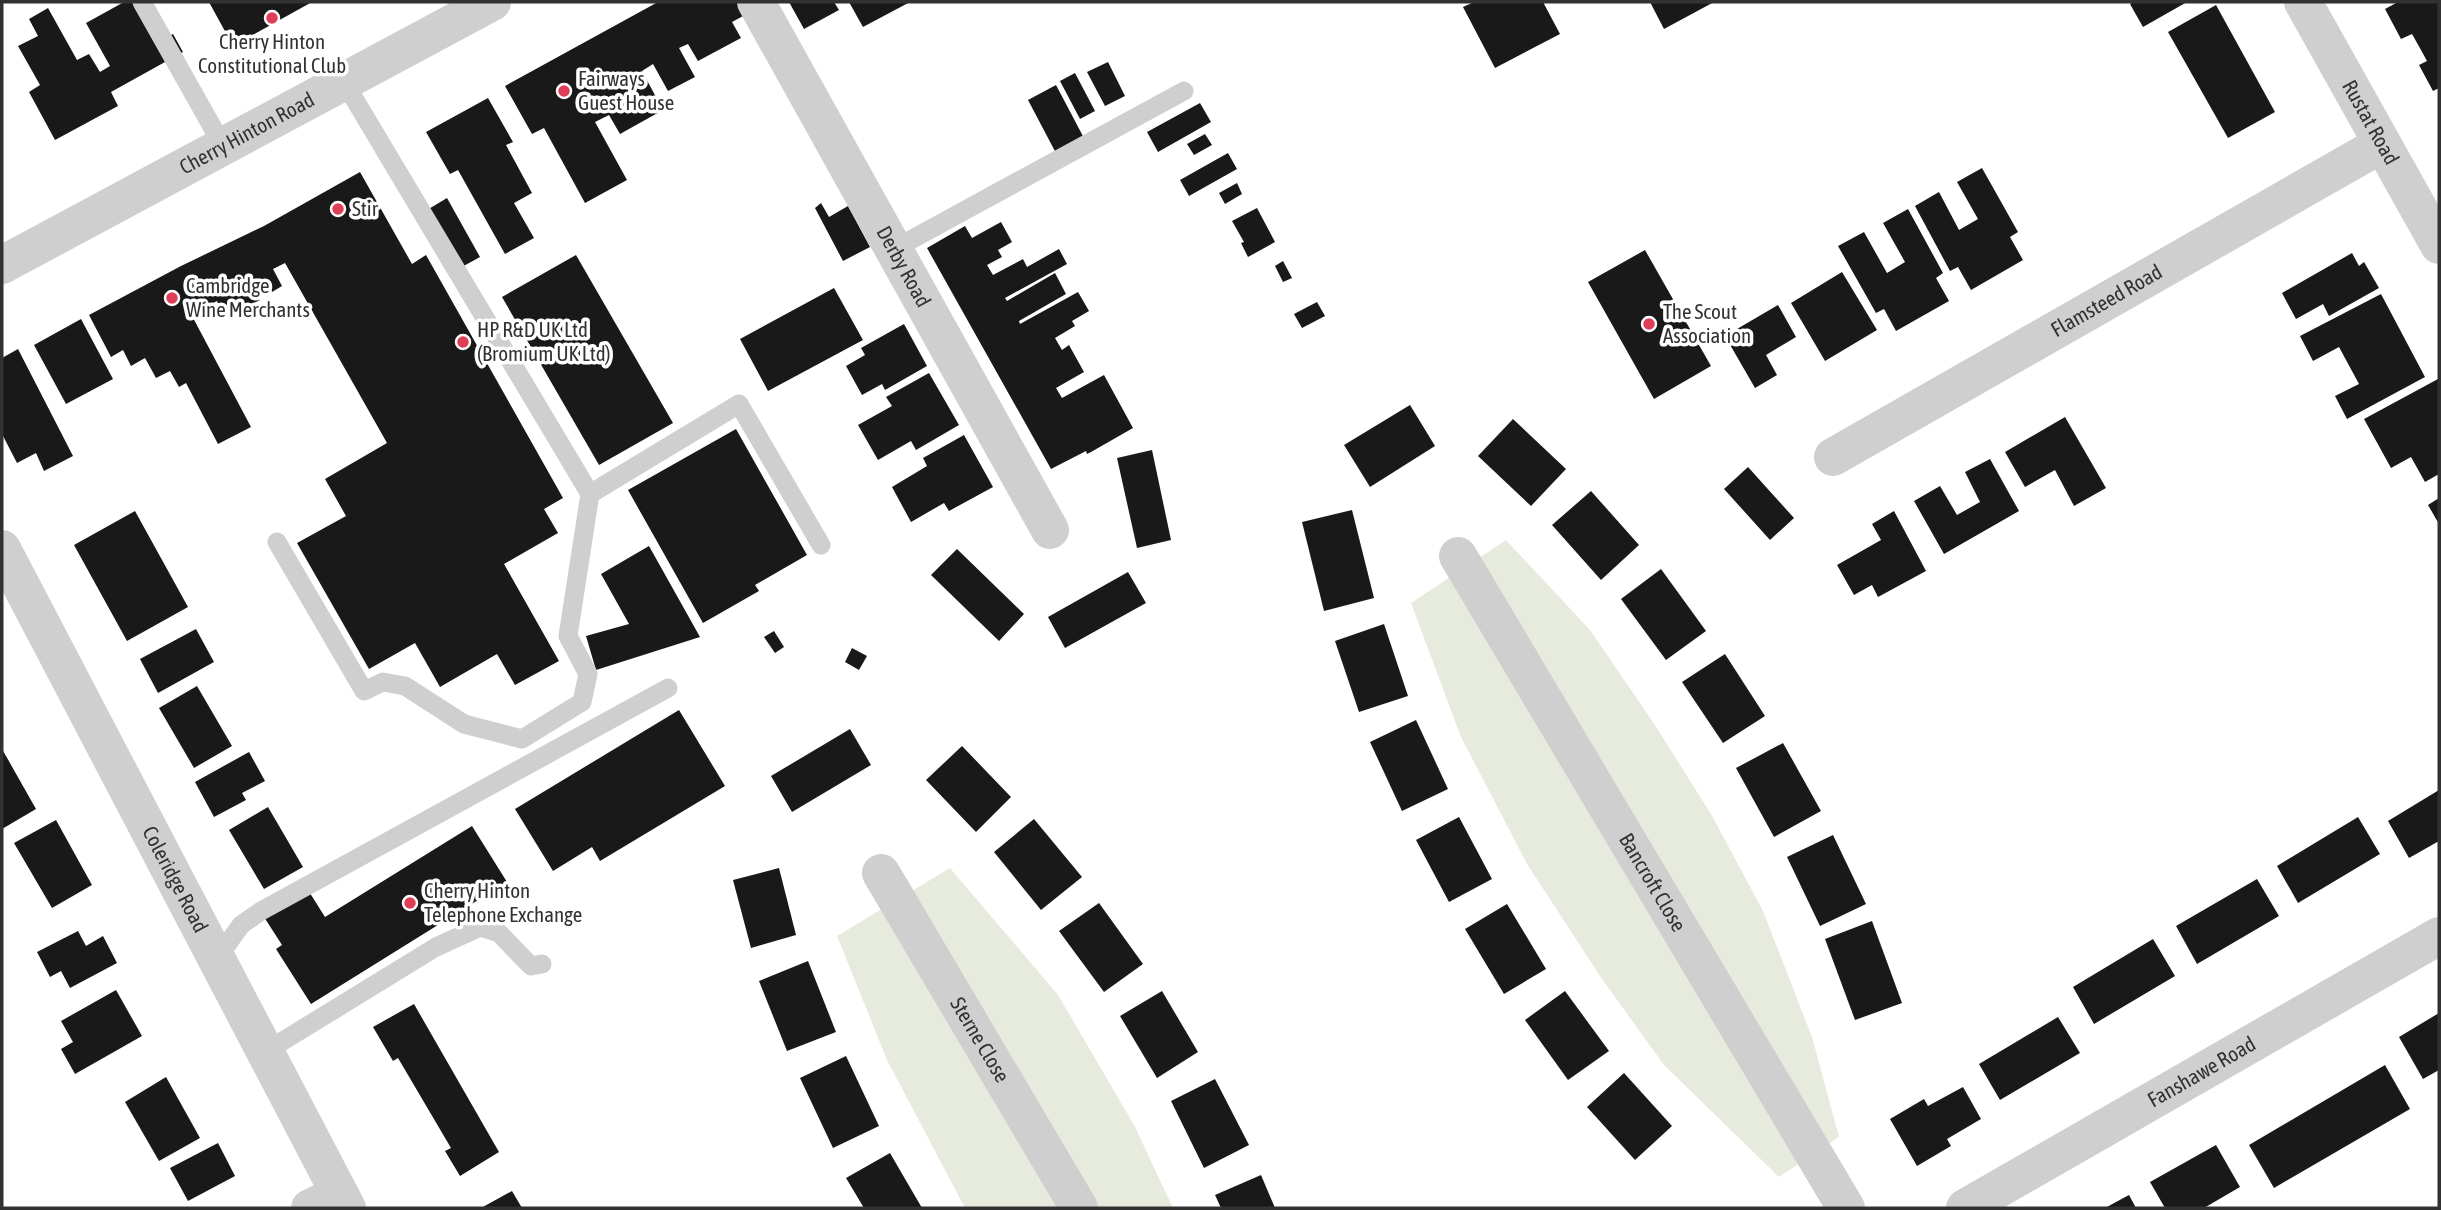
<svg xmlns="http://www.w3.org/2000/svg" width="2441" height="1210" font-family="'Asap Condensed',sans-serif">
	<style>
		.green { fill: #e6ebde }
		.building { fill: #191919 }
		.lines { fill: none; stroke-linecap: round; stroke-linejoin: round }
		.service { stroke: #cfcfcf; stroke-width: 19 }
		.minor { stroke: #cfcfcf; stroke-width: 38 }
		.tertiary { stroke: #cfcfcf; stroke-width: 38 }
		.poi-dot { fill: #de3f57; stroke: #fff; stroke-width: 2.5 }
		.labels { text-anchor: middle; stroke-width: 7; stroke-linejoin: round; paint-order: stroke }
		.poi-label { font-size: 21px; fill: #323232; stroke: #fff; text-anchor: start }
		.street-label { font-size: 21px; fill: #323232; stroke: #fff }
	</style>
	<rect width="100%" height="100%" fill="#fff"/>
	<!-- green -->
	<g class="green">
		<path d="M1506 540 1590 630 1653 722 1711 814 1763 911 1812 1037 1839 1137 1779 1177 1664 1065 1602 979 1527 864 1461 737 1411 603Z"/>
		<path d="M950 868 1058 995 1134 1125 1173 1208H965L887 1060 837 936Z"/>
	</g>
	<!-- building -->
	<g class="building">
		<path d="M124 2H139L161 40 173 34 183 52 111 92 118 106 55 140 29 92 40 85 18 46 38 36 29 19 48 8 77 60 89 54 100 72 110 66 86 23Z"/>
		<path d="M209 2H312L233 46Z"/>
		<path d="M658 2H738L745 15 732 22 741 38 698 61 688 44 679 48 695 77 668 91 653 64 642 71 663 110 620 134 609 115 595 122 627 180 585 203 544 128 532 134 505 86Z"/>
		<path d="M789 2H834L839 10 804 29Z"/>
		<path d="M849 2H910L863 27Z"/>
		<path d="M1474 2H1543L1560 34 1495 68 1463 7Z"/>
		<path d="M1650 2H1714L1664 29Z"/>
		<path d="M2134 2H2187L2143 27 2130 4Z"/>
		<path d="M2398 2H2439V88L2433 91 2419 65 2427 61 2421 50 2412 34 2401 39 2385 9Z"/>
		<path d="M2216 5 2275 112 2228 138 2168 32Z"/>
		<path d="M1108 62 1125 96 1105 106 1087 72Z"/>
		<path d="M1075 73 1095 111 1080 119 1060 81Z"/>
		<path d="M1056 85 1085 140 1057 155 1028 100Z"/>
		<path d="M488 98 513 142 506 145 532 193 514 203 534 238 505 254 458 170 450 174 426 132Z"/>
		<path d="M1200 103 1211 122 1158 152 1147 132Z"/>
		<path d="M1205 134 1212 145 1194 155 1187 144Z"/>
		<path d="M1228 153 1237 169 1189 196 1180 180Z"/>
		<path d="M1982 168 2018 232 2010 237 2023 260 1971 290 1958 267 1950 271 1915 206 1939 192 1959 230 1978 219 1957 182Z"/>
		<path d="M360 172 412 264 426 255 563 498 544 509 558 533 504 564 559 661 515 685 497 654 440 687 415 643 369 669 297 543 346 516 325 479 387 443 285 263 273 269 282 286 267 295 259 280 251 284 260 300 225 318 217 301 191 314 251 427 218 444 186 383 179 387 170 371 156 378 145 358 131 366 123 350 111 357 89 315 181 266 264 226Z"/>
		<path d="M1237 183 1242 194 1225 204 1219 193Z"/>
		<path d="M447 198 480 257 460 268 427 210Z"/>
		<path d="M821 203 829 217 848 206 870 247 843 261 815 208Z"/>
		<path d="M1257 208 1275 242 1248 257 1241 243 1244 242 1232 221Z"/>
		<path d="M1908 209 1943 273 1936 278 1949 301 1896 331 1884 309 1876 313 1838 246 1864 232 1887 273 1905 262 1883 223Z"/>
		<path d="M1001 222 1012 242 998 250 1002 257 987 265 993 275 1023 259 1027 267 1059 249 1067 264 1005 298 1007 301 1055 273 1066 294 1019 321 1020 324 1078 292 1089 311 1072 321 1075 326 1055 338 1062 350 1069 345 1084 372 1056 388 1062 398 1104 375 1133 428 1091 452 1087 454 1086 451 1051 469 927 248 965 226 972 238Z"/>
		<path d="M1645 250 1711 366 1654 399 1588 282Z"/>
		<path d="M2352 253 2359 266 2364 262 2379 288 2329 316 2323 304 2296 319 2282 293Z"/>
		<path d="M576 255 673 423 599 465 502 297Z"/>
		<path d="M1283 261 1292 278 1283 282 1275 266Z"/>
		<path d="M1842 272 1877 330 1825 361 1791 303Z"/>
		<path d="M834 288 863 340 768 391 740 339Z"/>
		<path d="M2381 294 2425 377 2347 419 2335 396 2359 384 2339 347 2313 361 2300 336Z"/>
		<path d="M1317 302 1325 316 1302 328 1294 314Z"/>
		<path d="M1778 305 1796 337 1766 355 1777 375 1755 388 1725 336Z"/>
		<path d="M81 319 113 379 66 404 34 345Z"/>
		<path d="M904 324 927 366 885 390 882 384 862 395 846 366 865 355 861 348Z"/>
		<path d="M18 349 73 456 44 471 36 453 17 463 2 434V358Z"/>
		<path d="M929 373 959 425 916 450 911 441 878 460 858 425 892 406 886 397Z"/>
		<path d="M2438 379 2439 474 2425 482 2411 457 2391 468 2364 419Z"/>
		<path d="M1410 405 1435 446 1370 487 1344 445Z"/>
		<path d="M2065 417 2106 488 2074 506 2055 470 2025 487 2005 452Z"/>
		<path d="M1513 419 1566 469 1531 506 1478 456Z"/>
		<path d="M736 429 807 555 755 585 759 591 703 623 628 490Z"/>
		<path d="M964 435 993 487 949 511 944 503 911 522 892 487 927 466 923 458Z"/>
		<path d="M1152 450 1171 540 1137 548 1117 458Z"/>
		<path d="M1990 459 2019 511 1944 554 1914 501 1940 486 1957 515 1980 502 1965 472Z"/>
		<path d="M1748 467 1794 518 1770 540 1724 489Z"/>
		<path d="M1591 491 1639 545 1601 580 1552 525Z"/>
		<path d="M2439 498V524L2428 505Z"/>
		<path d="M1352 510 1374 598 1324 611 1302 522Z"/>
		<path d="M135 511 188 607 127 641 74 545Z"/>
		<path d="M1894 511 1926 571 1878 597 1872 585 1854 595 1837 565 1881 540 1872 524Z"/>
		<path d="M649 546 700 637 596 670 586 636 629 624 601 574Z"/>
		<path d="M957 549 1024 614 999 641 931 575Z"/>
		<path d="M1661 569 1706 631 1666 660 1621 599Z"/>
		<path d="M1128 572 1146 603 1065 648 1048 617Z"/>
		<path d="M1384 624 1408 696 1359 712 1335 641Z"/>
		<path d="M196 629 214 662 158 693 140 659Z"/>
		<path d="M774 631 784 647 775 653 764 637Z"/>
		<path d="M852 648 867 656 859 670 845 662Z"/>
		<path d="M1725 654 1765 716 1723 743 1682 682Z"/>
		<path d="M197 686 232 746 194 768 159 708Z"/>
		<path d="M679 710 725 786 600 861 592 847 553 871 515 809Z"/>
		<path d="M1416 720 1448 789 1402 811 1370 742Z"/>
		<path d="M850 729 871 765 792 812 771 776Z"/>
		<path d="M1783 743 1821 811 1774 837 1736 768Z"/>
		<path d="M962 746 1011 797 976 832 926 780Z"/>
		<path d="M2 749 36 809 2 829Z"/>
		<path d="M249 752 265 781 242 793 246 800 214 817 195 782Z"/>
		<path d="M2439 790V841L2409 858 2388 821Z"/>
		<path d="M268 807 303 867 264 889 229 830Z"/>
		<path d="M1459 817 1492 879 1449 902 1416 840Z"/>
		<path d="M2358 817 2380 854 2298 903 2277 866Z"/>
		<path d="M1034 819 1082 877 1041 910 994 852Z"/>
		<path d="M56 820 92 885 52 908 14 843Z"/>
		<path d="M472 826 507 882 311 1004 276 949 282 945 264 917 308 890 325 917Z"/>
		<path d="M1833 835 1866 904 1820 926 1787 857Z"/>
		<path d="M779 868 796 935 751 948 733 880Z"/>
		<path d="M2257 879 2279 916 2197 964 2176 926Z"/>
		<path d="M1099 903 1143 964 1104 992 1059 931Z"/>
		<path d="M1507 904 1546 969 1504 994 1465 929Z"/>
		<path d="M1872 921 1902 1003 1855 1020 1825 939Z"/>
		<path d="M78 931 86 946 103 936 117 963 70 988 61 971 50 977 37 952Z"/>
		<path d="M2153 939 2175 976 2094 1024 2073 987Z"/>
		<path d="M808 961 836 1032 787 1051 759 981Z"/>
		<path d="M116 990 142 1036 75 1074 61 1049 73 1042 61 1021Z"/>
		<path d="M1162 991 1198 1052 1157 1078 1120 1016Z"/>
		<path d="M1565 991 1609 1051 1568 1080 1525 1020Z"/>
		<path d="M414 1004 499 1152 460 1176 445 1151 451 1148 398 1058 393 1061 373 1027Z"/>
		<path d="M2439 1013V1070L2423 1079 2399 1037Z"/>
		<path d="M2058 1017 2080 1053 2000 1100 1979 1064Z"/>
		<path d="M846 1056 879 1126 833 1148 800 1078Z"/>
		<path d="M2385 1065 2410 1109 2274 1188 2249 1145Z"/>
		<path d="M1624 1073 1672 1126 1635 1160 1587 1107Z"/>
		<path d="M166 1077 200 1138 159 1161 125 1102Z"/>
		<path d="M1215 1079 1249 1145 1204 1168 1171 1101Z"/>
		<path d="M1963 1087 1981 1119 1947 1139 1951 1146 1917 1166 1890 1119 1924 1099 1928 1106Z"/>
		<path d="M218 1143 235 1176 188 1201 170 1168Z"/>
		<path d="M2216 1145 2240 1187 2204 1208H2165L2150 1182Z"/>
		<path d="M890 1153 908 1184 922 1208H864L846 1178Z"/>
		<path d="M1261 1175 1275 1208H1221L1215 1195Z"/>
		<path d="M512 1191 522 1208H481Z"/>
		<path d="M2129 1195 2136 1208H2105Z"/>
	</g>
	<g class="lines">
		<!-- service -->
		<g class="service">
			<path d="M142 2 223 146"/>
			<path d="M343 80 590 494 739 404 821 545"/>
			<path d="M894 249 1184 91"/>
			<path d="M277 542 364 691 383 682 405 686 464 724 522 739 582 702 588 674 568 636 590 494"/>
			<path d="M216 960 241 925 261 911 668 688"/>
			<path d="M265 1052 436 947 480 927 499 933 531 966 542 964"/>
		</g>
		<!-- minor -->
		<g class="minor">
			<path id="s1" d="M756 2 1050 530"/>
			<path id="s2" d="M2303 2 2439 245"/>
			<path id="s3" d="M1833 457 2382 144"/>
			<path id="s4" d="M1458 556 1846 1208"/>
			<path id="s5" d="M881 873 1079 1208"/>
			<path d="M310 1208 339 1194"/>
			<path id="s6" d="M1965 1208 2439 936"/>
		</g>
		<!-- tertiary -->
		<g class="tertiary">
			<path id="s7" d="M2 265 492 2"/>
			<path id="s8" d="M2 549 347 1208"/>
		</g>
	</g>
	<!-- markers -->
	<g class="poi-dot">
		<circle cx="272" cy="18" r="7"/>
		<circle cx="564" cy="91" r="7"/>
		<circle cx="338" cy="209" r="7"/>
		<circle cx="172" cy="298" r="7"/>
		<circle cx="1649" cy="324" r="7"/>
		<circle cx="463" cy="342" r="7"/>
		<circle cx="410" cy="903" r="7"/>
	</g>
	<g class="labels">
		<!-- poi labels -->
		<g class="poi-label">
			<text x="272" y="49" text-anchor="middle">Cherry Hinton<tspan x="272" dy="24">Constitutional Club</tspan></text>
			<text x="578" y="86">Fairways<tspan x="578" dy="24">Guest House</tspan></text>
			<text x="352" y="216">Stir</text>
			<text x="186" y="293">Cambridge<tspan x="186" dy="24">Wine Merchants</tspan></text>
			<text x="1663" y="319">The Scout<tspan x="1663" dy="24">Association</tspan></text>
			<text x="477" y="337">HP R&amp;D UK Ltd<tspan x="477" dy="24">(Bromium UK Ltd)</tspan></text>
			<text x="424" y="898">Cherry Hinton<tspan x="424" dy="24">Telephone Exchange</tspan></text>
		</g>
		<!-- street labels -->
		<g class="street-label">
			<text dy="7" stroke="none"><textPath href="#s2" startOffset="138">Rustat Road</textPath></text>
			<text dy="7" stroke="none"><textPath href="#s7" startOffset="278">Cherry Hinton Road</textPath></text>
			<text dy="7" stroke="none"><textPath href="#s1" startOffset="303">Derby Road</textPath></text>
			<text dy="7" stroke="none"><textPath href="#s3" startOffset="315">Flamsteed Road</textPath></text>
			<text dy="7" stroke="none"><textPath href="#s8" startOffset="373">Coleridge Road</textPath></text>
			<text dy="7" stroke="none"><textPath href="#s4" startOffset="380">Bancroft Close</textPath></text>
			<text dy="7" stroke="none"><textPath href="#s5" startOffset="194">Sterne Close</textPath></text>
			<text dy="7" stroke="none"><textPath href="#s6" startOffset="273">Fanshawe Road</textPath></text>
		</g>
	</g>
	<!-- border -->
	<rect width="2441" height="1210" fill="none" stroke="#323232" stroke-width="7"/>
</svg>
